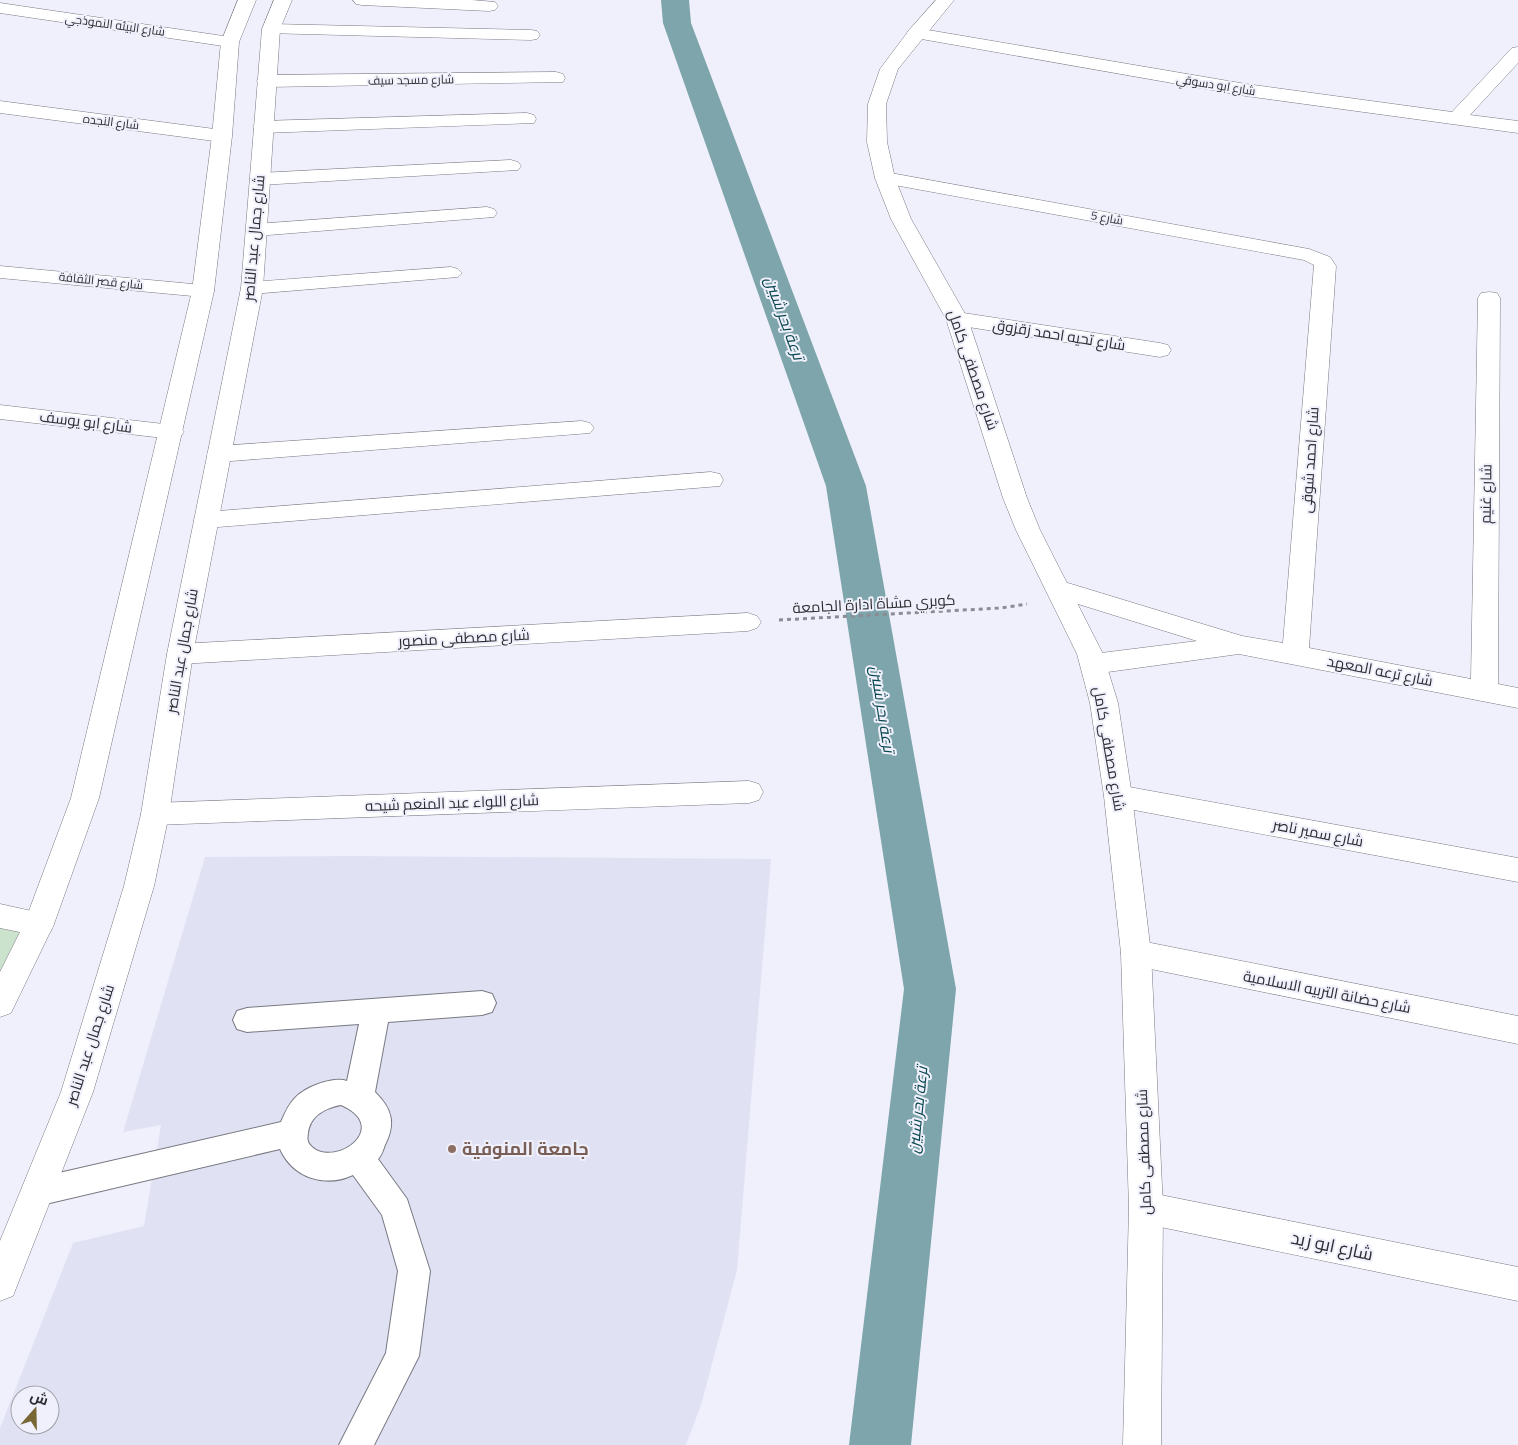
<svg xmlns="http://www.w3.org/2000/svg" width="1518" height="1445" font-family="'Titillium Web',Cairo,sans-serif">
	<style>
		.built { fill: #e0e2f4; fill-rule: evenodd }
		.green { fill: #cbe2cc }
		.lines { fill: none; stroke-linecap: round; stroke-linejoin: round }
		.canal { fill: #7ea5ab; fill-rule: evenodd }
		.service-casing { stroke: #787982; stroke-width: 2 }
		.minor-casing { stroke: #787982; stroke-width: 1 }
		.secondary-casing { stroke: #787982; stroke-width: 1 }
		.primary-casing { stroke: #787982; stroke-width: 1 }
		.path { stroke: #8b8c94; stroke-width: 3; stroke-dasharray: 4 4; stroke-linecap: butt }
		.service { fill: #fff; fill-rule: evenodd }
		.minor { fill: #fff; fill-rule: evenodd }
		.secondary { fill: #fff; fill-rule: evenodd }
		.primary { fill: #fff; fill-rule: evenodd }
		.education-dot { fill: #8d6e63; stroke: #eff0fb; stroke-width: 2 }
		.labels { text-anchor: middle; stroke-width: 4; stroke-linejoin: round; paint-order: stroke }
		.far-street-label { font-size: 12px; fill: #2c2d31; stroke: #eff0fb }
		.street-label { font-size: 15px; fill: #2c2d31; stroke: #eff0fb }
		.water-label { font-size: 16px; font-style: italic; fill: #06454d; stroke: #eff0fb }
		.near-education-label { font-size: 18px; font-weight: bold; fill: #785e54; stroke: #eff0fb; text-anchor: start }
		.near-street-label { font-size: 18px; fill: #2c2d31; stroke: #eff0fb }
	</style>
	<rect width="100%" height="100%" fill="#eff0fb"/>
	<!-- built -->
	<path class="built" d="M351 856 771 859 737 1270 701 1405 686 1445H0V1428L73 1243 144 1226 161 1125 123 1132 205 857ZM20 1395H50V1425H20Z"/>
	<!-- green -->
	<path class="green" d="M0 916 39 924 0 988Z"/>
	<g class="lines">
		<!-- canal -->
		<path class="canal" d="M661 0H689L691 23 866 486 956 989 911 1445H849L904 989 826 486 663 23Z"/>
		<!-- service casing -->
		<g class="service-casing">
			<path id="service" d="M482 991 492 994 496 1003 492 1012 482 1015 388 1022 375 1092C392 1109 396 1123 385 1145 383 1150 382 1155 378 1159L407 1199 430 1271 419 1356 374 1445H339L386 1353 398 1271 382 1215 353 1175C325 1188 293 1178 280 1149L37 1206 26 1202 21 1192 26 1182 37 1178 281 1122C285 1113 288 1105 295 1098 305 1087 333 1076 347 1081L359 1024 247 1032 237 1029 233 1020 237 1011 247 1008ZM341 1105C392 1127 336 1168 312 1147 307 1143 307 1139 308 1133 310 1116 325 1108 341 1105Z"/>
		</g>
		<!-- minor casing -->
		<g class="minor-casing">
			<g id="minor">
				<path d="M353 0H472L495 2 498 6 495 10 489 11 362 5 356 4Z"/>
				<path d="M0 3 230 37 236 38 239 42 236 46 230 47 0 13Z"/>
				<path d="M271 24 531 30 537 31 540 35 537 39 531 40 265 33 262 29 265 25Z"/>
				<path d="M916 28 1246 84 1452 112 1512 48 1518 47V63L1470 115 1518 121V133L1246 96 910 37 907 33 910 29Z"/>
				<path d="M556 72 563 74 565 78 563 82 266 87 259 85 257 81 259 77 266 75Z"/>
				<path d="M0 101 222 130 229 132 232 136 229 140 222 142 0 113Z"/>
				<path d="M527 113 534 115 536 119 534 123 263 133 256 131 253 127 256 123 263 121Z"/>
				<path d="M511 160 518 162 521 166 518 170 260 185 253 183 250 179 253 175 260 173Z"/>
				<path d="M885 172 1309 249 1330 257 1336 266 1309 648 1471 679 1478 298 1481 293 1489 292 1497 293 1500 298 1498 684 1518 688V708L1239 654 1093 674 1084 671 1080 664 1084 657 1093 654 1197 641 1049 595 1045 589 1049 583 1058 580 1242 636 1283 643 1314 265 1304 260 878 182 875 178 878 174Z"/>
				<path d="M487 207 494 209 497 213 494 217 256 236 249 234 246 230 249 226 256 224Z"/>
				<path d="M0 266 203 285 211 286 214 291 211 296 203 297 0 278Z"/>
				<path d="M451 267 458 269 462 273 458 277 252 294 244 293 241 288 244 283 252 282Z"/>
				<path d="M957 312 1160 343 1168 345 1171 350 1168 355 1160 357 949 324 946 319 949 314Z"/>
				<path d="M0 405 172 425 180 427 184 432 180 437 172 439 0 419Z"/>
				<path d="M582 421 590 423 594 428 590 433 219 462 211 459 207 454 211 449 219 446Z"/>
				<path d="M711 472 720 474 723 480 720 486 206 528 197 526 194 520 197 514 206 512Z"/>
				<path d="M748 613 757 616 761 622 757 628 748 631 180 664 171 661 167 654 171 647 180 644Z"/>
				<path d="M749 781 759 784 763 792 759 800 749 803 155 825 145 822 141 814 145 806 155 803Z"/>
				<path d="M1118 785 1518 858V882L1118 807 1108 804 1104 796 1108 788Z"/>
				<path d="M0 904 50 915 54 924 50 933 39 936 0 928Z"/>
				<path d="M1136 940 1518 1016V1044L1136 966 1125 962 1121 953 1125 944Z"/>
				<path d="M1146 1192 1518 1267V1301L1146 1224 1134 1219 1129 1208 1134 1197Z"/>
			</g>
		</g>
		<!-- secondary casing -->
		<g class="secondary-casing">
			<path id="secondary" d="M936 0H954L898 69 886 104 887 142 895 178 911 219 968 319 1027 498 1040 530 1103 654 1118 703 1132 796 1151 953 1163 1208 1161 1445H1123L1129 1208 1121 953 1104 796 1090 703 1077 654 1016 530 1003 498 946 319 891 219 875 178 867 142 868 104 880 69 910 29Z"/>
		</g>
		<!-- primary casing -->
		<g class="primary-casing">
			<g id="primary">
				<path d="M238 0H256L239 42 232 136 214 291 99 798 54 924 11 1013 0 1017V972L24 924 71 798 192 291 212 136 221 42Z"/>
				<path d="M274 0H292L280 29 263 288 193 654 169 814 154 886 93 1092 13 1296 0 1301V1241L61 1092 124 886 141 814 167 654 241 288 262 29Z"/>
			</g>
		</g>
		<!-- path -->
		<path class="path" d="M779 620 1001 608 1027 604"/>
		<!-- service -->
		<use href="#service" class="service"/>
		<!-- minor -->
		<use href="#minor" class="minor"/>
		<!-- secondary -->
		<use href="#secondary" class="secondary"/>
		<!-- primary -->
		<use href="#primary" class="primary"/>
	</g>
	<!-- markers -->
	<circle class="education-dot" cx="452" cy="1149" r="5"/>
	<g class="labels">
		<!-- far-street labels -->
		<g class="far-street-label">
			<text transform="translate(115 25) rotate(8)" y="4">شارع البيئه النموذجي</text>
			<text transform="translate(411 80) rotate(-1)" y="4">شارع مسجد سيف</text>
			<text transform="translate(1216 85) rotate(9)" y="4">شارع ابو دسوقي</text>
			<text transform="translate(111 122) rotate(7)" y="4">شارع النجده</text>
			<text transform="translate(1107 218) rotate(10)" y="4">شارع 5</text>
			<text transform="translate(101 281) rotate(6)" y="4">شارع قصر الثقافة</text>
		</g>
		<!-- street labels -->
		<g class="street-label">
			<text transform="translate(254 238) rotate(-85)" y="5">شارع جمال عبد الناصر</text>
			<text transform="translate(1059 335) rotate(9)" y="5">شارع تحيه احمد زقزوق</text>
			<text transform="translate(973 370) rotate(71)" y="5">شارع مصطفى كامل</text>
			<text transform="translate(86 422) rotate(7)" y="5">شارع ابو يوسف</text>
			<text transform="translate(1310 460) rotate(-86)" y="5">شارع احمد شوقى</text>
			<text transform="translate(1486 494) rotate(-89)" y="5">شارع غنيم</text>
			<text transform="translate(874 604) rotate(-3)" y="5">كوبري مشاة ادارة الجامعة</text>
			<text transform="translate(464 638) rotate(-3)" y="5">شارع مصطفى منصور</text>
			<text transform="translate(182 651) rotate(-80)" y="5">شارع جمال عبد الناصر</text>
			<text transform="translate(1380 671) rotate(11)" y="5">شارع ترعه المعهد</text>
			<text transform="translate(1109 749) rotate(80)" y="5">شارع مصطفى كامل</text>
			<text transform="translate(452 803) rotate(-2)" y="5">شارع اللواء عبد المنعم شيحه</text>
			<text transform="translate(1318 833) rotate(11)" y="5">شارع سمير ناصر</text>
			<text transform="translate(1327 992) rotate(11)" y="5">شارع حضانة التربيه الاسلامية</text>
			<text transform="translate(90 1045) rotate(-72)" y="5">شارع جمال عبد الناصر</text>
			<text transform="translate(1144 1152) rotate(-92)" y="5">شارع مصطفى كامل</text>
		</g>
		<!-- water labels -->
		<g class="water-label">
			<text transform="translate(785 318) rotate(70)" y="6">ترعة بحر شبين</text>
			<text transform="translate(883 709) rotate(81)" y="6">ترعة بحر شبين</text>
			<text transform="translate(917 1110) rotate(-84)" y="6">ترعة بحر شبين</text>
		</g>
		<!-- near-education labels -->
		<g class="near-education-label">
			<text x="462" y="1155">جامعة المنوفية</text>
		</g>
		<!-- near-street labels -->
		<g class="near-street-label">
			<text transform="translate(1332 1246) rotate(12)" y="6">شارع ابو زيد</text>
		</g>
	</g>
	<!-- north arrow -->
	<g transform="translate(35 1410) rotate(20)"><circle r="24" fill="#eff0fb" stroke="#a1a2aa"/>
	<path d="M0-4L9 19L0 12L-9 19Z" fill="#786735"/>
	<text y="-8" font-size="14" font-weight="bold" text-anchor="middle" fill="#2c2d31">ش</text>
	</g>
</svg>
